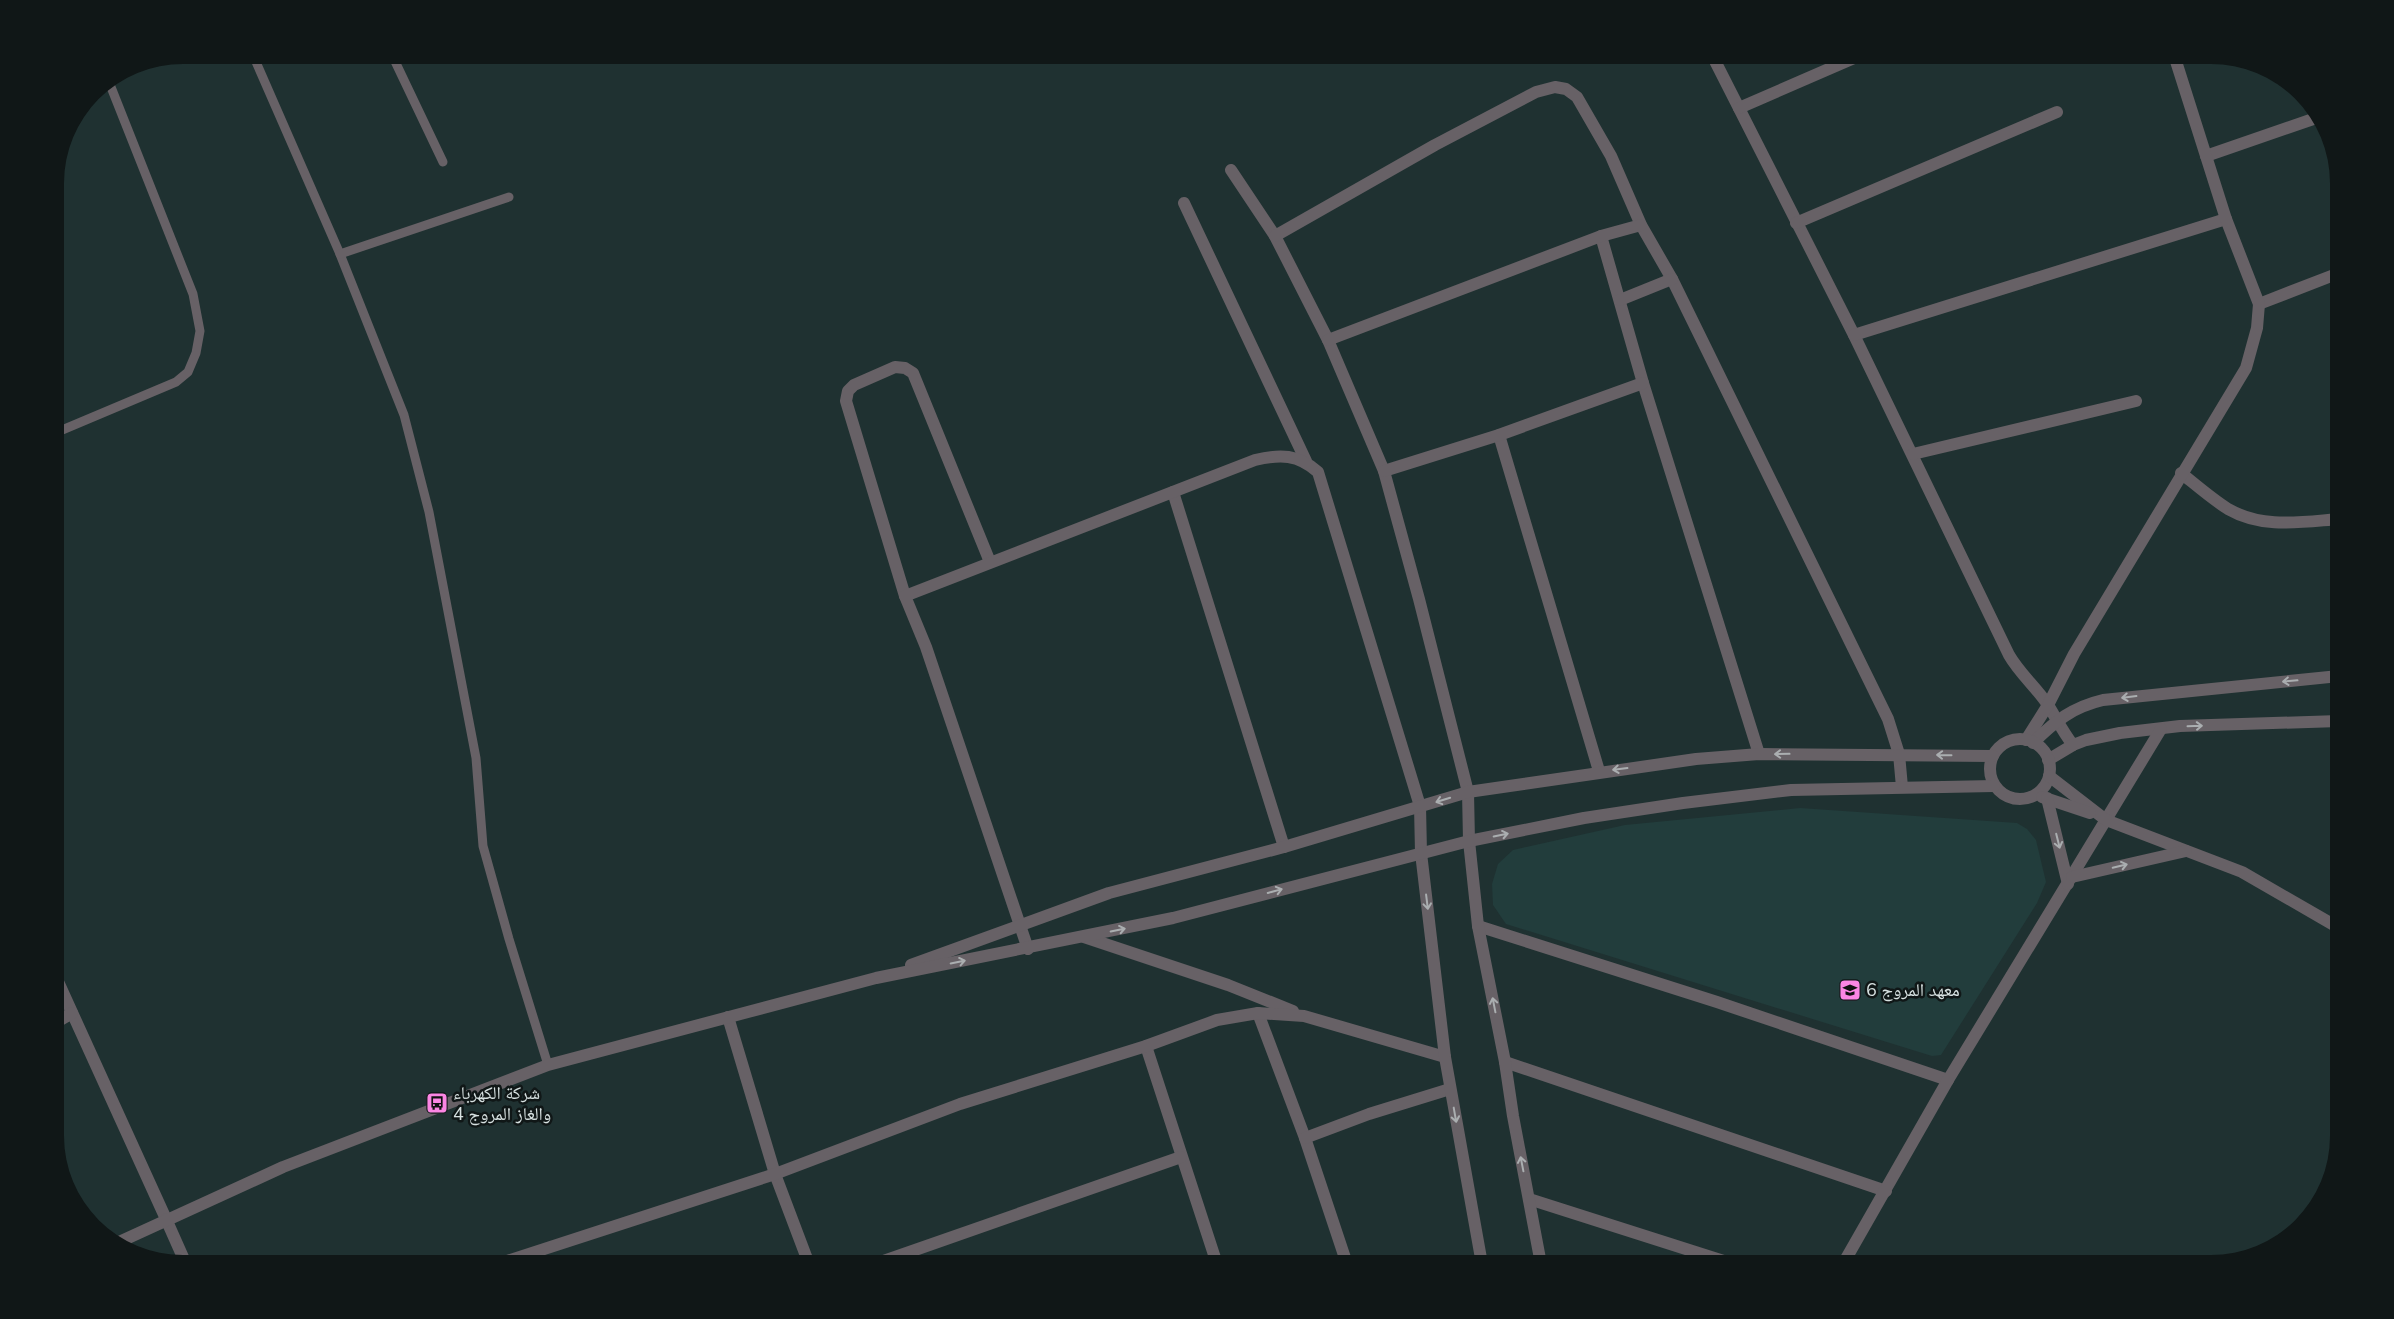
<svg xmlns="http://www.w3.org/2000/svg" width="2394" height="1319" font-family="'Nunito Sans','Noto Naskh Arabic',sans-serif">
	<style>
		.built { fill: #223d3c }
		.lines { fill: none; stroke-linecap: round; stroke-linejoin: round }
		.service { stroke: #676166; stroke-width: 9 }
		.minor { stroke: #676166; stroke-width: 12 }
		.tertiary { stroke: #676166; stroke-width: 12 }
		.oneway { stroke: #aaaeb0 }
		.labels { text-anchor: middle; stroke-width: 5; stroke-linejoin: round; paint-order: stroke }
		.poi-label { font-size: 18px; fill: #d7e1e1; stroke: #101717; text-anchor: start }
	</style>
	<rect width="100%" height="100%" fill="#1f3131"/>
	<!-- built -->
	<path class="built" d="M1800 808 2017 823 2027 829 2036 840 2046 882 2037 903 1941 1055 1932 1056 1506 924 1493 905 1492 884 1498 864 1513 850 1625 825Z"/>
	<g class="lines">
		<!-- service -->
		<g class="service">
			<path d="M253 55 340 254 404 415 429 512 476 758 483 846 509 939 548 1065"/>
			<path d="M392 55 443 162"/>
			<path d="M340 254 509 197"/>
			<path d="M55 433 176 382 188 372 196 353 200 331 193 294 109 82"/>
		</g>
		<!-- minor -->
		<g class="minor">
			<path d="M1712 55 1854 335 2009 655C2020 674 2036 687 2048 705 2056 718 2063 732 2073 745"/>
			<path d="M1739 108 1861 55"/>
			<path d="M2206 156 2319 117"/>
			<path d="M1231 170 1275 236 1328 340 1384 471 1419 599 1468 792"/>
			<path d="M1184 203 1306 461"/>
			<path d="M1796 223 2057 112"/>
			<path d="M1275 236 1435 145 1536 92 1555 87 1566 89 1577 97 1611 156 1641 225 1672 279 1888 719 1899 754 1902 787"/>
			<path d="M1601 236 1643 383 1759 754"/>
			<path d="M1620 300 1672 279"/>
			<path d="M2259 304 2339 273"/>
			<path d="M1854 335 2226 219"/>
			<path d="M1328 340 1601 236 1641 225"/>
			<path d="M1499 435 1599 771"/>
			<path d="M1913 454 2136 401"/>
			<path d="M1384 471 1499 435 1643 383"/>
			<path d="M2181 473C2196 485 2212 499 2228 509 2263 529 2300 522 2339 519"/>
			<path d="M1173 492 1284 847"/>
			<path d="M905 596 846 401 848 391 854 385 895 367 905 368 913 373 990 562"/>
			<path d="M2026 740 2048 705 2074 654 2246 368 2257 328 2259 304 2226 219 2174 55"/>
			<path d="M2033 743C2055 721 2073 707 2103 700L2339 676"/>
			<path d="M2048 760 2073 745 2086 740 2120 733 2180 726 2339 721"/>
			<path d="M1478 926 1717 1002 1948 1080"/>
			<path d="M1084 937 1228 985 1293 1011"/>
			<path d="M1028 949 926 647 905 596 1255 460C1280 454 1298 454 1318 472L1420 806"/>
			<path d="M55 975 166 1219"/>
			<path d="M1258 1013 1305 1138 1347 1264"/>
			<path d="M728 1017 775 1174 809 1264"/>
			<path d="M55 1023 72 1013"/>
			<path d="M1146 1046 1217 1264"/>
			<path d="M1505 1062 1886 1191"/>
			<path d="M1305 1138 1369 1114 1450 1089"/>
			<path d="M1529 1199 1733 1264"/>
			<path d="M498 1264 775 1174 960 1104 1146 1046 1217 1020 1258 1013 1304 1016 1445 1057"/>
			<path d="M875 1264 1181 1157"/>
			<path d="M1843 1264 1948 1080 2161 729"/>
		</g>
		<!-- tertiary -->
		<g class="tertiary">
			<circle cx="2020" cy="769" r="30"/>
			<path d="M2049 776 2106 820 2242 872 2339 928"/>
			<path d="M1468 792 1469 841 1478 926 1505 1062 1513 1116 1541 1264"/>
			<path d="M2042 797 2090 813"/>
			<path d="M2047 798 2068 884"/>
			<path d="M1420 806 1421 853 1445 1057 1482 1264"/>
			<path d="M2072 877 2186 851"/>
			<path d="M911 965 1109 893 1284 847 1468 792 1696 759 1759 754 1993 756"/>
			<path d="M166 1219 186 1264"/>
			<path d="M117 1243 283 1167 548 1065 876 978 1173 918 1469 841 1584 818 1683 803 1791 790 1994 786"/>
		</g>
	</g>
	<!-- one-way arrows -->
	<defs><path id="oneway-shaft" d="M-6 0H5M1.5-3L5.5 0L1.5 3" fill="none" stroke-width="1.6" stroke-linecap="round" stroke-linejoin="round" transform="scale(1.25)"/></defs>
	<g class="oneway">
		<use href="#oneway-shaft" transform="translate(2290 681) rotate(175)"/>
		<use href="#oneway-shaft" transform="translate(2129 697) rotate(173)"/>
		<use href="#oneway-shaft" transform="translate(2195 726) rotate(-2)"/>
		<use href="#oneway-shaft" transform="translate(1782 754) rotate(179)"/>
		<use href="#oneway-shaft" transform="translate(1944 755) rotate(-179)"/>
		<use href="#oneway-shaft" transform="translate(1620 769) rotate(173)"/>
		<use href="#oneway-shaft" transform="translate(1443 800) rotate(163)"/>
		<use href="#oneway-shaft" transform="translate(1501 835) rotate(-12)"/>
		<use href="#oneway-shaft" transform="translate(2058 841) rotate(76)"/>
		<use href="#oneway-shaft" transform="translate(2120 866) rotate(-13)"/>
		<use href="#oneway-shaft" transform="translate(1275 891) rotate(-15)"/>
		<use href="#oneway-shaft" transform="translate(1427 902) rotate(83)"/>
		<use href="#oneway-shaft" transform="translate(1118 930) rotate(-12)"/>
		<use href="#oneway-shaft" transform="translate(958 962) rotate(-11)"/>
		<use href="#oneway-shaft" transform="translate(1494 1005) rotate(-101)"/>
		<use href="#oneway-shaft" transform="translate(1455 1115) rotate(80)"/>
		<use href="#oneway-shaft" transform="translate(1522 1164) rotate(-101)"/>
	</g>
	<!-- icons -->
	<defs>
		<g id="school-square" transform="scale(1.125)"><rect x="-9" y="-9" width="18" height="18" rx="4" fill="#fc86e4" stroke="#101717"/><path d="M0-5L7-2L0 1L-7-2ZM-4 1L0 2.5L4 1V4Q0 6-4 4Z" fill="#111"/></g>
		<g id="bus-square" transform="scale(1.125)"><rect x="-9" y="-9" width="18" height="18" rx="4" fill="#fc86e4" stroke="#101717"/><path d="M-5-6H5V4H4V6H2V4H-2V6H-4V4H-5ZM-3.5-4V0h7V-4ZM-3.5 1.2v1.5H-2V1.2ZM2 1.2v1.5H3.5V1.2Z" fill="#111"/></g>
	</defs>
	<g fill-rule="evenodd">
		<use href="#school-square" x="1850" y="990"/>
		<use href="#bus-square" x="437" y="1103"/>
	</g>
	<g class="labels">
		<!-- poi labels -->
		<g class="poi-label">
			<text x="1866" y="996">معهد المروج 6</text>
			<text x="453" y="1099">شركة الكهرباء<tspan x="453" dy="21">والغاز المروج 4</tspan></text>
		</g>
	</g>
	<!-- crop -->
	<path d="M0 0H2394V1319H0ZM183 64H2211A119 119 0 0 1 2330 183V1136A119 119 0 0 1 2211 1255H183A119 119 0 0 1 64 1136V183A119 119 0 0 1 183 64Z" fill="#101717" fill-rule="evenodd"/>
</svg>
